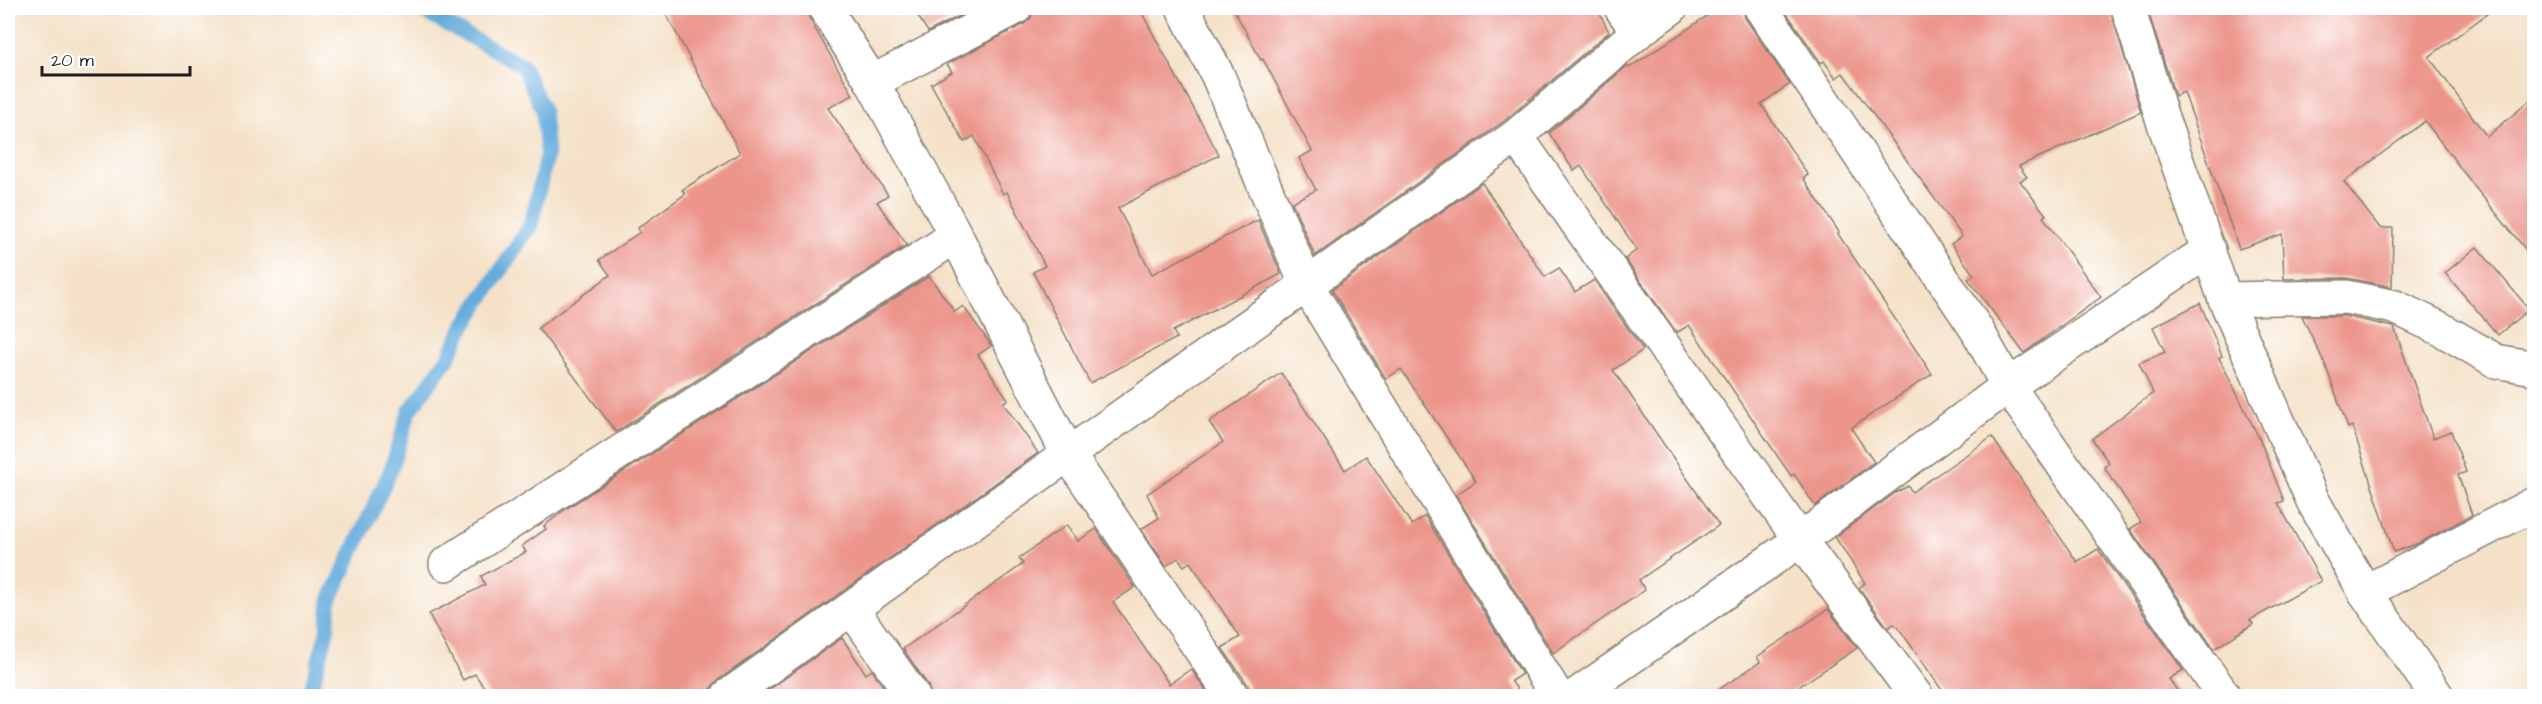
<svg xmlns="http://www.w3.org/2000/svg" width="2542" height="704" font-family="'Architects Daughter',sans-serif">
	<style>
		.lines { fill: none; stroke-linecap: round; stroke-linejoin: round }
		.stream { stroke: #65acdc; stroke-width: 15 }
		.building { fill: #ec958b }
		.minor-casing { stroke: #887e72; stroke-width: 36 }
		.minor { stroke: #fff; stroke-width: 33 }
	</style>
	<rect width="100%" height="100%" fill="#fff"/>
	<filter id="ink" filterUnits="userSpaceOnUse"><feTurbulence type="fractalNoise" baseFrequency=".0167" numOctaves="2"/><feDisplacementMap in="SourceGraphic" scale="12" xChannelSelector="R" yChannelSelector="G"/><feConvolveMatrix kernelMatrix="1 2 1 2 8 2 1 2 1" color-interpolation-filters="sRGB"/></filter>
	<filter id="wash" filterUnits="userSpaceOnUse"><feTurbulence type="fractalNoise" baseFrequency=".008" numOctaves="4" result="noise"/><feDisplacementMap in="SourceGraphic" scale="24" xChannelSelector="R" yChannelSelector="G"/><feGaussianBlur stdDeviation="1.35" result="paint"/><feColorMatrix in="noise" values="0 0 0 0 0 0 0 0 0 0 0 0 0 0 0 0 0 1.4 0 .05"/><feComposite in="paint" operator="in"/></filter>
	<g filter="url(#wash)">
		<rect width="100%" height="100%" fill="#f4e1c7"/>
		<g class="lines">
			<!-- stream -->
			<path class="stream" d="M309 696 327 632 330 600 391 470 409 412 448 358 465 324 531 225 547 153 543 110 522 65 416 8"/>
		</g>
		<g id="blocks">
			<!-- building -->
			<g class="building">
				<path d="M663 8H806L809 18 853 95 828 108 888 195 877 202 907 245 616 432 538 328 610 275 599 260 640 232 638 228 685 194 682 190 740 153Z"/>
				<path d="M913 8H975L928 32Z"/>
				<path d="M1034 8H1139L1219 155 1118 208 1152 274 1258 220 1281 274 1173 331 1177 338 1090 383 1033 272 1045 266 1007 192 1003 194 974 136 964 142 931 84 952 72 947 64 1024 24 1031 18Z"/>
				<path d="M1233 8H1597L1609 32 1504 121 1315 256 1292 202 1316 190 1299 158 1312 151 1263 59 1261 60Z"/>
				<path d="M1719 8H1743L1745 18 1790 84 1761 104 1808 175 1803 178 1839 232 1838 234 1932 374 1851 428 1874 462 1815 506 1794 474 1791 476 1689 325 1678 332 1674 329 1625 259 1637 250 1581 166 1574 171 1549 133 1627 66 1629 68Z"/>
				<path d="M1783 8H2110L2141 112 2019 166 2027 177 2020 181 2046 215 2043 217 2101 297 2024 353 1968 279 1974 275 1951 244 1962 236 1843 73 1836 78 1824 61 1821 63Z"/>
				<path d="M2147 8H2495L2429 57 2487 137 2535 96V261L2474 186 2425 121 2344 182 2380 228H2393L2392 287 2346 278 2284 279 2282 234 2239 249 2184 92 2175 96Z"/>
				<path d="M1482 183 1545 277 1559 268 1575 292 1594 280 1643 350 1613 370 1719 525 1639 580 1645 590 1553 653 1456 495 1476 481 1401 369 1386 379 1332 290Z"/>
				<path d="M2477 247 2529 309 2498 335 2445 273Z"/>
				<path d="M929 276 955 312 963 306 989 342 991 346 978 355 1008 399 1003 403 1038 453 717 681 711 688 709 696H490L475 674 463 680 429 614 485 585 481 576 526 552 522 546 546 529 544 526 567 508Z"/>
				<path d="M2200 303 2222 356 2219 358 2260 440 2284 501 2278 503 2321 581 2250 620 2253 624 2214 649 2130 529 2141 522 2104 467 2109 463 2092 439 2153 393 2139 363 2165 352 2153 327Z"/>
				<path d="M2302 316H2344L2394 327 2433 438 2451 431 2466 472 2458 475 2472 515 2419 543 2394 552 2352 426 2348 428 2325 364Z"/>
				<path d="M1281 373 1345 470 1366 456 1412 525 1425 516 1522 674 1511 681 1522 696H1250L1248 685 1222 648 1240 637 1190 562 1184 566 1178 558 1166 566 1141 529 1159 518 1147 494 1223 442 1209 422Z"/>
				<path d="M1992 437 2077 562 2098 549 2183 670 2169 679 2181 696H1946L1898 627 1894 624 1888 628 1859 588 1865 583 1835 537 1895 493 1908 486 1912 492Z"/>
				<path d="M1067 525 1078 541 1096 529 1135 587 1113 602 1169 684 1191 669 1210 696H931L928 685 903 649 1023 564 1019 558Z"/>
				<path d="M1828 609 1857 648 1785 696H1709L1760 662 1757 657Z"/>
				<path d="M842 638 866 674 872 670 890 696H760Z"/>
			</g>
		</g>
	</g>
	<g filter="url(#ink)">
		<use href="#blocks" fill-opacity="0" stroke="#887e72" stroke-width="1.5"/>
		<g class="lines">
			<!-- minor casing -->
			<g class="minor-casing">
				<g id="minor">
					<path d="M825 8 872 82 956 236 1068 454 1232 696"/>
					<path d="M1183 8 1218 76 1306 284 1557 696"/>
					<path d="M1621 8 1638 32"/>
					<path d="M1761 8 1977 330 2008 386 2224 696"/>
					<path d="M2128 8 2162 118 2225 299 2313 501 2365 592 2437 696"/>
					<path d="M872 82 1015 8"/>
					<path d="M1516 136 1800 540 1916 696"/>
					<path d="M2225 299 2346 297 2395 307 2441 329 2496 361 2534 368"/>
					<path d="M446 564 956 236"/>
					<path d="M2365 592 2534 504"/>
					<path d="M852 609 913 696"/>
					<path d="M728 696 1516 136 1638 32 1671 8"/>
					<path d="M1575 696 1800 540 2008 386 2209 250"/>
				</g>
			</g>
			<!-- minor -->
			<use href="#minor" class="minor"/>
		</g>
	</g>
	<!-- margin -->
	<rect width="2542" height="704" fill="none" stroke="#fff" stroke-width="30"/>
	<!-- scale -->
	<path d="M42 66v9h148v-9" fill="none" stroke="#1c1c1c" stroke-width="3"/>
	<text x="51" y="66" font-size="18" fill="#1c1c1c" stroke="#ffffff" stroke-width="4.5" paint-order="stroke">20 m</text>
</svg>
